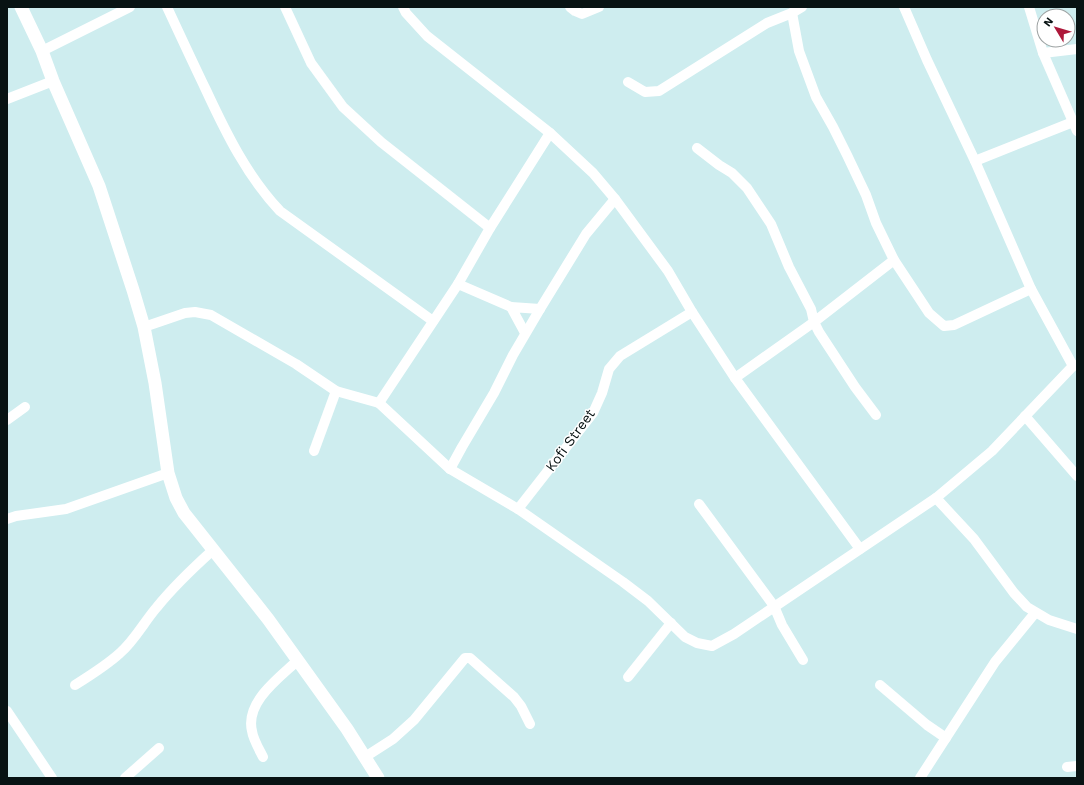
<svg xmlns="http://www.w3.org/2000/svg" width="1084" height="785" font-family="'Work Sans',sans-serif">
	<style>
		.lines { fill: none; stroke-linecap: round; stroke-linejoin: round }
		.minor { stroke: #fff; stroke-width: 10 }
		.tertiary { stroke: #fff; stroke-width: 13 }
		.labels { text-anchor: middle; stroke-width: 3; stroke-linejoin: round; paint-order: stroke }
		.street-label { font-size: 14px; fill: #081313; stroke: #fff }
	</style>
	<rect width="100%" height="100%" fill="#ceedef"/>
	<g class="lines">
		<!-- minor -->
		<g class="minor">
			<path d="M167 7C180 35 193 63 206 90 226 133 247 176 280 211L433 321"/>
			<path d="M285 7 311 63 343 107 381 142 490 228"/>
			<path d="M403 7 406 13 427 36 550 133 593 173 615 199 668 271 692 312 735 378 860 549"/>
			<path d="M570 7 575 11 582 14 599 7"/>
			<path d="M904 7 927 60 975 161 1031 289 1073 366"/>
			<path d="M1029 7 1043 53 1077 131"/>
			<path d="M792 13 799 51 816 97 833 127 847 155 866 195 876 223 894 260 929 313 944 326 954 325 1031 289"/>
			<path d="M42 51 130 7"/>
			<path d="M1043 53 1077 49"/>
			<path d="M628 82 645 92 659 91 767 23 792 13 802 7"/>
			<path d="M7 99 53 81"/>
			<path d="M697 148 719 165 732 173 747 188 771 224 789 267 811 309 814 322 819 332 855 387 876 415"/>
			<path d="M975 161 1073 122"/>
			<path d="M458 284 511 307"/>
			<path d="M144 327 185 313 195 312 211 315 296 364 336 391 379 403 450 469 518 509 623 582 648 601 685 637 697 643 712 646 734 634 936 498 992 451 1073 366 1077 365"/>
			<path d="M525 333 511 307 540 309"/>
			<path d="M735 378 814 322 894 260"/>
			<path d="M379 403 458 284 490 228 550 133"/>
			<path d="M1025 416 1077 476"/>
			<path d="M7 420 25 407"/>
			<path d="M314 451 336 391"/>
			<path d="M450 469 462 447 494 393 513 355 540 309 586 234 615 199"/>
			<path d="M936 498 974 539 1014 593 1027 607 1049 620 1077 629"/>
			<path d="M699 504 774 606 782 625 803 660"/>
			<path d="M518 509 593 413 602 393 609 369 620 356 692 312"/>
			<path d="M7 519 16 516 66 509 168 473"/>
			<path d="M628 677 671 623"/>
			<path d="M75 685C91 675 107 665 120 653 135 640 144 622 157 607 174 586 193 568 213 550"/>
			<path d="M880 685 927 725 946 738"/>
			<path d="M7 711 52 778"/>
			<path d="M263 757C259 749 253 739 252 731 245 702 279 678 297 661"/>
			<path d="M365 757 393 739 414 720 465 658H470L514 697 521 706 530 724"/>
			<path d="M1067 767 1077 766"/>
			<path d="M125 778 159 748"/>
			<path d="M920 778 995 662 1035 613"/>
		</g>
		<!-- tertiary -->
		<path class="tertiary" d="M21 7 42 51 53 81 99 186 133 290 144 327 155 383 168 473 176 498 184 513 268 619 347 729 378 778"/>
	</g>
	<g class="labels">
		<!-- street labels -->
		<g class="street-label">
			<text transform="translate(570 440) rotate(-54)" y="5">Kofi Street</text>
		</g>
	</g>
	<!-- border -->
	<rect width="1084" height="785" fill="none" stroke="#081313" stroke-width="16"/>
	<!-- north arrow -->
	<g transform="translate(1056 28) rotate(308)"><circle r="19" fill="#ffffff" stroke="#9ca1a1"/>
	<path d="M0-3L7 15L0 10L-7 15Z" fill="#ad183a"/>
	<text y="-6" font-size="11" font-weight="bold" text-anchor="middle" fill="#081313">N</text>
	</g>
</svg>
